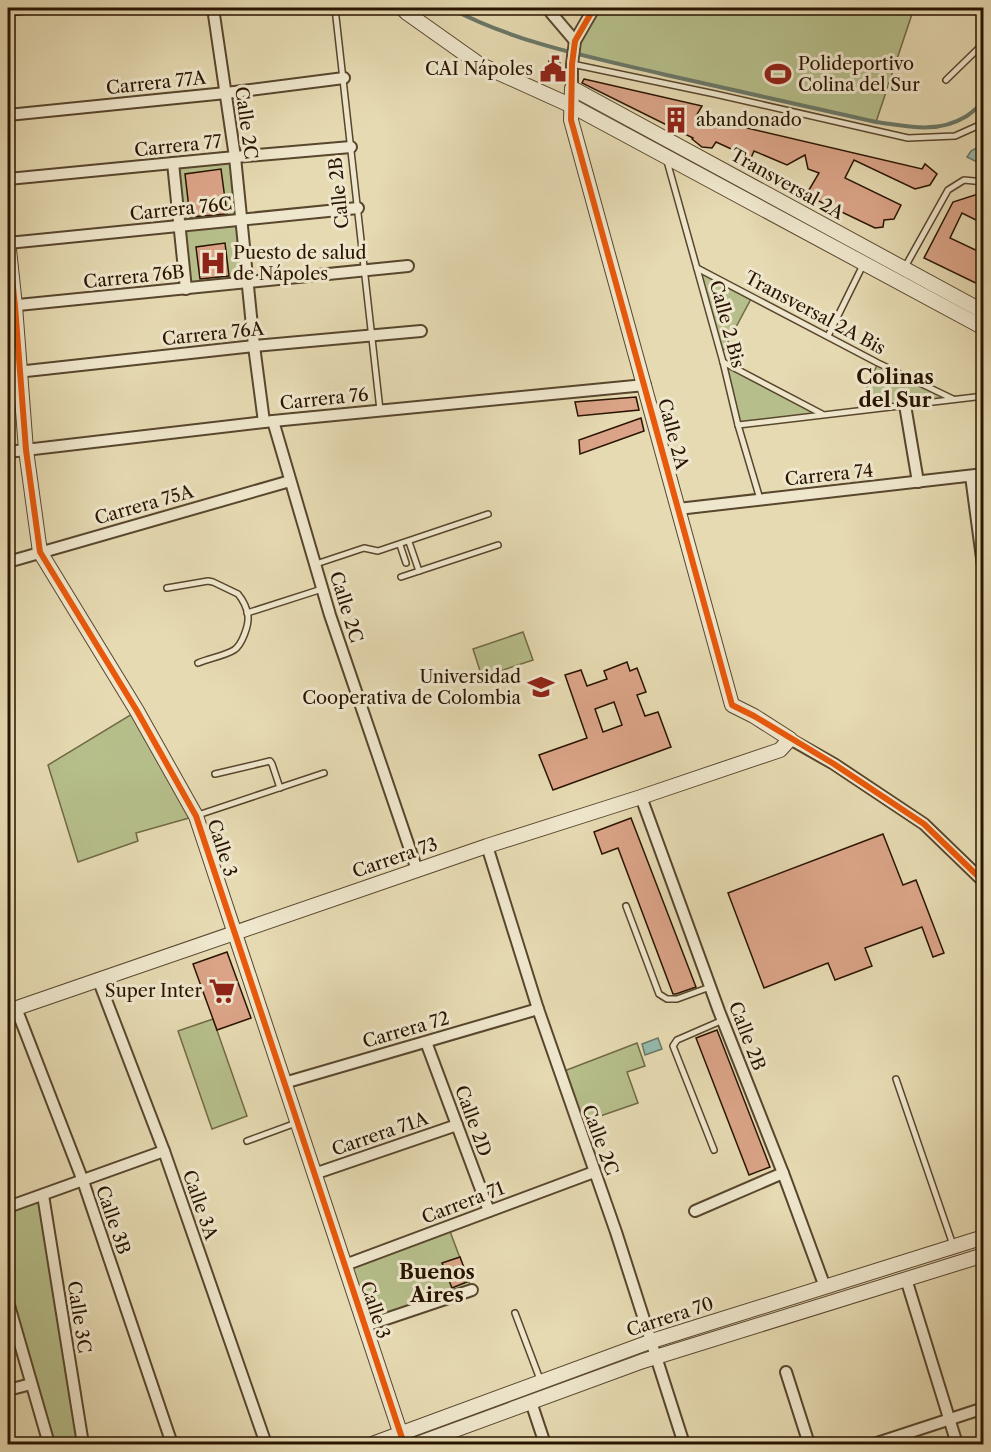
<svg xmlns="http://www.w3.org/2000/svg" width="991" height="1452" font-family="'Libre Caslon Text',serif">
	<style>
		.green { fill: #b6bf8b; stroke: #706a46; stroke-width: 1.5 }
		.water { fill: #96bbad; stroke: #6a7868; stroke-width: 1.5 }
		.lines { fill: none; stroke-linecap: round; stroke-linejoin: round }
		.stream { stroke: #6a7868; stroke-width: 4 }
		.building { fill: #dba488; stroke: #291401; stroke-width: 1.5; fill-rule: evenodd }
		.service-casing { stroke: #58462d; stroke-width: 8 }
		.minor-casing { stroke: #58462d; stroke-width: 14 }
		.tertiary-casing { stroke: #58462d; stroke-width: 16 }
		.service { stroke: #efe7cd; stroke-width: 5 }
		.minor { stroke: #efe7cd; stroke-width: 10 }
		.tertiary { stroke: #efe7cd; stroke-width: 14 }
		.cycleway-casing { stroke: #efe7cd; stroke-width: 10 }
		.cycleway { stroke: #e8590c; stroke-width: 6 }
		.labels { text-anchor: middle; stroke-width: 6; stroke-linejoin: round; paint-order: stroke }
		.poi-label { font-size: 18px; fill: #291401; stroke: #efe7cd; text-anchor: start }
		.street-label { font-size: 18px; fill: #291401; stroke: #efe7cd }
		.neighbourhood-label { font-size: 20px; font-weight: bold; fill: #291401; stroke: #efe7cd }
	</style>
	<rect width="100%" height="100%" fill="#e6dab2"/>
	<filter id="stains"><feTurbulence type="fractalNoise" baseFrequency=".00333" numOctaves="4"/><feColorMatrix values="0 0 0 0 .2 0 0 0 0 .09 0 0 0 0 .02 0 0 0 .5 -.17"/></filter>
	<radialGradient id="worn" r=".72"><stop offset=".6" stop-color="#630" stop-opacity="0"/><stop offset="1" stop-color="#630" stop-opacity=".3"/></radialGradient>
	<!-- green -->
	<g class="green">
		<path d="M594 8H914L876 122 574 54Z"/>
		<path d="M235 157 247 282 186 289 173 163Z"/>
		<path d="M697 268 752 297 721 355Z"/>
		<path d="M723 362 824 415 738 425Z"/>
		<path d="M878 363 953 399 856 411Z"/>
		<path d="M523 632 533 660 482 677 473 649Z"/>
		<path d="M137 711 196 816 136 833 138 841 78 862 48 765Z"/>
		<path d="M213 1019 247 1116 212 1129 178 1031Z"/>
		<path d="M637 1043 645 1066 627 1072 638 1103 577 1124 559 1073Z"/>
		<path d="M43 1195 83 1444H49L8 1302V1207Z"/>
		<path d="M448 1226 472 1290 365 1326 345 1265Z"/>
	</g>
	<!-- water -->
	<g class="water">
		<path d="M983 144V165L967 157 971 151Z"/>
		<path d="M658 1038 662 1049 645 1055 642 1044Z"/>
	</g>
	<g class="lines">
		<!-- stream -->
		<path class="stream" d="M450 8C516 43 590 57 662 74 733 90 805 106 876 122 906 126 937 134 965 117 972 113 977 107 984 102"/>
	</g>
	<!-- building -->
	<g class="building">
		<path d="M549 61 560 62 557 78 546 76Z"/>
		<path d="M584 79 702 106 696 116 922 169 925 164 937 174 930 185 915 189 854 160 845 178 901 205 894 219 884 220 883 227 875 228 806 195 819 173 808 169 805 155 787 165 754 151 751 158 716 142 712 148 702 147 692 139 693 138 582 83Z"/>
		<path d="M221 169 227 214 190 217 185 174Z"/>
		<path d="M978 194 984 197V224L962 213 950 238 984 254V287L924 258 953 202Z"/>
		<path d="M225 243 229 276 200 279 196 247Z"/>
		<path d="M636 397 639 410 578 416 575 402Z"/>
		<path d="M641 418 644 431 580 454 579 440Z"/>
		<path d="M627 662 630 671 637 668 646 692 637 695 645 716 658 712 671 747 553 790 539 755 587 738 565 675 581 670 587 686 607 679 604 671ZM614 702 622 725 603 732 595 709Z"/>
		<path d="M631 818 696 987 676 994H673L618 848 602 854 594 832Z"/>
		<path d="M883 834 903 885 916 880 944 953 933 957 922 927 865 948 872 966 835 980 828 963 764 988 728 893Z"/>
		<path d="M227 952 251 1018 217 1030 193 964Z"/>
		<path d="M717 1030 770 1167 749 1175 696 1038Z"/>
		<path d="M460 1257 469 1281 452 1288 442 1263Z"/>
	</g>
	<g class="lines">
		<!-- service casing -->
		<g class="service-casing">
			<g id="service">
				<path d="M335 8 380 410"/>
				<path d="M572 64 715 94 908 138 955 136 984 123"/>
				<path d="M946 80 984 43"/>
				<path d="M667 161 723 362 738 425 760 499"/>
				<path d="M905 267 948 190 964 180 984 182"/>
				<path d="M697 268 878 363 953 399"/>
				<path d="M828 336 863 265"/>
				<path d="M723 362 822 414"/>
				<path d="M738 425 984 396"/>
				<path d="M409 542 419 571"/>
				<path d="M400 545 406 563"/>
				<path d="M316 564 364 548 378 551 488 514"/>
				<path d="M401 577 498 545"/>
				<path d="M167 588 208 581 213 582 238 594C243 600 247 609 248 616 249 625 242 645 234 650 224 656 210 658 198 663"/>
				<path d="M247 613 322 589"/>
				<path d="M215 774 270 761 272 764 280 788"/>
				<path d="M198 815 324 773"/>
				<path d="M626 906 659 994 667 999H677L710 987"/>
				<path d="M896 1079 953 1245"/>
				<path d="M247 1141 296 1123"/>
				<path d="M714 1150 673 1046 677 1040 723 1020"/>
				<path d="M515 1313 541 1382"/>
			</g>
		</g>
		<!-- minor casing -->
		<g class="minor-casing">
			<g id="minor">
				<path d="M213 8 235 157 254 346 264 422"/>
				<path d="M548 8 552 14 575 41"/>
				<path d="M8 10 25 8"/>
				<path d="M572 88V64L575 41 594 8"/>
				<path d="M8 115 226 93 344 78"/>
				<path d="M173 163 186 289"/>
				<path d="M8 179 235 157 351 147"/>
				<path d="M8 243 358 208"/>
				<path d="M8 306 408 266"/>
				<path d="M8 373 254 346 421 331"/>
				<path d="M905 405 918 482"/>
				<path d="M273 421 330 615 417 870"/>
				<path d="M8 452 273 421 645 385"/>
				<path d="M971 476 984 573"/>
				<path d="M678 509 984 474"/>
				<path d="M8 562 290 481"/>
				<path d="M790 739 834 764 924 824 984 882"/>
				<path d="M641 797 719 1011 783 1173 825 1287"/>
				<path d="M487 846 538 1009 616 1232 684 1444"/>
				<path d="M98 979 164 1151 266 1444"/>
				<path d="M16 1008 83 1181 172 1444"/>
				<path d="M426 1042 489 1211"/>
				<path d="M284 1083 538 1009"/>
				<path d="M314 1174 457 1125"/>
				<path d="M43 1195 83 1444"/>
				<path d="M8 1207 164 1151"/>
				<path d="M695 1211 783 1173"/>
				<path d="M345 1265 594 1172"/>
				<path d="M906 1279 957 1444"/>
				<path d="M8 1302 49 1444"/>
				<path d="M365 1326 472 1290"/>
				<path d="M786 1372 809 1444"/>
				<path d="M8 1390 31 1384"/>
				<path d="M531 1402 545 1444"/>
				<path d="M874 1444 984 1408"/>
			</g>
		</g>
		<!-- tertiary casing -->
		<g class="tertiary-casing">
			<g id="tertiary">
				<path d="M402 8 407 13 479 64 572 106 984 328"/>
				<path d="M8 240 15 306 26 450 40 552 137 711 196 816 404 1444"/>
				<path d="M8 1011 487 846 641 797 780 750 790 739 754 716 732 705 571 120 572 88 984 312"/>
				<path d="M372 1444 652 1341 984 1237"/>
				<path d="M417 1444 643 1361 984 1255"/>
			</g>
		</g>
		<!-- service -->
		<use href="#service" class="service"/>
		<!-- minor -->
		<use href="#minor" class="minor"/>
		<!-- tertiary -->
		<use href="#tertiary" class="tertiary"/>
		<!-- cycleway casing -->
		<g class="cycleway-casing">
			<g id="cycleway">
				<path d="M594 8 575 41 572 64 571 120 732 705 754 716 834 764 924 824 984 882"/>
				<path d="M8 240 15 306 26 450 40 552 137 711 196 816 404 1444"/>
			</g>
		</g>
		<!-- cycleway -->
		<use href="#cycleway" class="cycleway"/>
	</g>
	<!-- icons -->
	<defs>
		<g id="civic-bare" transform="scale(2.07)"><path d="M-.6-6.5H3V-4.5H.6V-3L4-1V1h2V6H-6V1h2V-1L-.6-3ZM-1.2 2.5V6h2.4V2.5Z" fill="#8f2418" stroke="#efe7cd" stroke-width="2.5" paint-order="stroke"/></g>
		<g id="stadium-bare" transform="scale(2.07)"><path d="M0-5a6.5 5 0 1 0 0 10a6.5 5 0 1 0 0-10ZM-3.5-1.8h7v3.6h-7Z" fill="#8f2418" stroke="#efe7cd" stroke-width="2.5" paint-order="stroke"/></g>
		<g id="building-bare" transform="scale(2.07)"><path d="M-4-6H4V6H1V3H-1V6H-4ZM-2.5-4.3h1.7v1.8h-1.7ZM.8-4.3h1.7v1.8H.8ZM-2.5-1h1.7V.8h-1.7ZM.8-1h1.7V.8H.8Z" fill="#8f2418" stroke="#efe7cd" stroke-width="2.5" paint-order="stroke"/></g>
		<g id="hospital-bare" transform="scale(2.07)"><path d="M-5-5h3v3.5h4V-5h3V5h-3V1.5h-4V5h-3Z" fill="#8f2418" stroke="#efe7cd" stroke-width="2.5" paint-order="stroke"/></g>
		<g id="university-bare" transform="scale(2.07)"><path d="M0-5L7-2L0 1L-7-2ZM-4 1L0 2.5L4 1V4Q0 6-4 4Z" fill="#8f2418" stroke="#efe7cd" stroke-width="2.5" paint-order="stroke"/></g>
		<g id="supermarket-bare" transform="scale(2.07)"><path d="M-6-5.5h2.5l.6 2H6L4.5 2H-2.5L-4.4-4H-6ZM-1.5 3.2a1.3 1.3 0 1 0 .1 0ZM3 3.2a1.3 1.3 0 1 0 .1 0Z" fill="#8f2418" stroke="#efe7cd" stroke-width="2.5" paint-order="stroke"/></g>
	</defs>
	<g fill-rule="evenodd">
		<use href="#civic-bare" x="553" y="69"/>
		<use href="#stadium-bare" x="778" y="74"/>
		<use href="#building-bare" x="676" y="120"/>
		<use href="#hospital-bare" x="213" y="263"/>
		<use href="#university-bare" x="541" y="687"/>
		<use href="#supermarket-bare" x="222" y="991"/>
	</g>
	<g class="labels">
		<!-- poi labels -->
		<g class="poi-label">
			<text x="798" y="70">Polideportivo<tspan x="798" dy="21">Colina del Sur</tspan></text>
			<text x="533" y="75" text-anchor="end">CAI Nápoles</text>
			<text x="696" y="126">abandonado</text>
			<text x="233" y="259">Puesto de salud<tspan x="233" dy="21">de Nápoles</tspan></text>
			<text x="521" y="683" text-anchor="end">Universidad<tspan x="521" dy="21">Cooperativa de Colombia</tspan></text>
			<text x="202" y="997" text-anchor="end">Super Inter</text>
		</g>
		<!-- street labels -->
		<g class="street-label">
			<text transform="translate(156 83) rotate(-6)" y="6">Carrera 77A</text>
			<text transform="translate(246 123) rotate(82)" y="6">Calle 2C</text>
			<text transform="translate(178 146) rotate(-6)" y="6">Carrera 77</text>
			<text transform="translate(787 184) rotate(29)" y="6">Transversal 2A</text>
			<text transform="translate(339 193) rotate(-96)" y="6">Calle 2B</text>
			<text transform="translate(181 209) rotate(-6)" y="6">Carrera 76C</text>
			<text transform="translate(134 277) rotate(-6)" y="6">Carrera 76B</text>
			<text transform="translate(815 313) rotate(28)" y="6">Transversal 2A Bis</text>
			<text transform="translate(727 324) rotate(75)" y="6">Calle 2 Bis</text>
			<text transform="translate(213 334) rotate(-6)" y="6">Carrera 76A</text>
			<text transform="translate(324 399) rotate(-6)" y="6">Carrera 76</text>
			<text transform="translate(673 434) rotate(75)" y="6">Calle 2A</text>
			<text transform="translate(829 475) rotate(-6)" y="6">Carrera 74</text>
			<text transform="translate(144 505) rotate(-16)" y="6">Carrera 75A</text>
			<text transform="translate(346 607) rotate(73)" y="6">Calle 2C</text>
			<text transform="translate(222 848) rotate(72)" y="6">Calle 3</text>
			<text transform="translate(395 858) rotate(-19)" y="6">Carrera 73</text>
			<text transform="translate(406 1030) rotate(-16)" y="6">Carrera 72</text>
			<text transform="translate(747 1036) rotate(69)" y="6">Calle 2B</text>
			<text transform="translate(473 1121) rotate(70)" y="6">Calle 2D</text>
			<text transform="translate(380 1134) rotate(-19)" y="6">Carrera 71A</text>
			<text transform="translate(600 1140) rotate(70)" y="6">Calle 2C</text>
			<text transform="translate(463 1203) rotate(-21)" y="6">Carrera 71</text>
			<text transform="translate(200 1205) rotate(71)" y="6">Calle 3A</text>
			<text transform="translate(113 1220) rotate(71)" y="6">Calle 3B</text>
			<text transform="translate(375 1310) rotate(72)" y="6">Calle 3</text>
			<text transform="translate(79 1317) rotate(81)" y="6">Calle 3C</text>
			<text transform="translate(670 1317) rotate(-18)" y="6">Carrera 70</text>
		</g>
		<!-- neighbourhood labels -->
		<g class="neighbourhood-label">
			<text x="895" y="384">Colinas<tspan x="895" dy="23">del Sur</tspan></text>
			<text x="437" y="1279">Buenos<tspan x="437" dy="23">Aires</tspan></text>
		</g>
	</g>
	<!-- margin -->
	<rect width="991" height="1452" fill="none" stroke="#e6dab2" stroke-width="30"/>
	<rect x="9" y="9" width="973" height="1434" fill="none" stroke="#291401" stroke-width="3"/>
	<rect x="15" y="15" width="961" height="1422" fill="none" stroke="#291401" stroke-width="1.5"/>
	<rect width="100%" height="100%" filter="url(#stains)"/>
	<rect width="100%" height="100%" fill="url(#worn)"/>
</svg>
